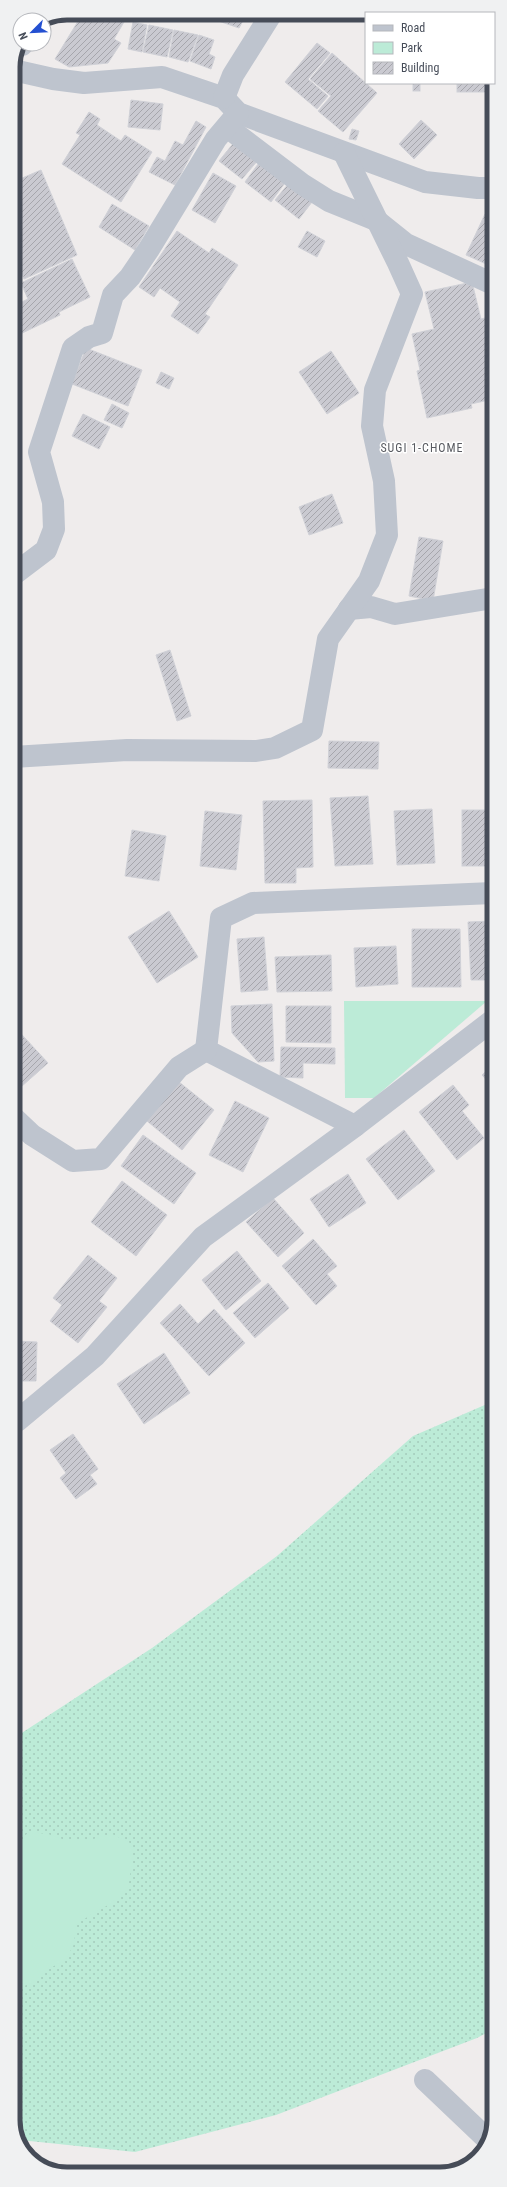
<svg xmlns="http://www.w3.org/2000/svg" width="507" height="2187" font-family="'Roboto Condensed',sans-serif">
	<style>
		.grass { fill: url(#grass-dots) }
		.park { fill: #bcebd7 }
		.building { fill: url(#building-hatch); stroke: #d0d1d7 }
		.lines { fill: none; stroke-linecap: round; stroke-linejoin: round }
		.minor { stroke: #bec4ce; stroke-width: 22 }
		.labels { text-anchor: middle; stroke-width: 3; stroke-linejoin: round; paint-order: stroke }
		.neighbourhood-label { font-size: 12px; letter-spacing: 1px; fill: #595b61; stroke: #fff }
		.rim { fill: none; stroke: #464c58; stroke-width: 5 }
	</style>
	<defs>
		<pattern id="grass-dots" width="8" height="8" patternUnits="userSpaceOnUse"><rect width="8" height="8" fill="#bcebd7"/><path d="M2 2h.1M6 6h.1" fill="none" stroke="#a3cbbb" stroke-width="1.8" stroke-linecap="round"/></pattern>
		<pattern id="building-hatch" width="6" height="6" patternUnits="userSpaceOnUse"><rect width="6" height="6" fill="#cacad1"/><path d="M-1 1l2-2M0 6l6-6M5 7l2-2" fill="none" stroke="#a6a6ac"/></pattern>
	</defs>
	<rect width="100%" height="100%" fill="#efecec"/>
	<!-- grass -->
	<path class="grass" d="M494 1401V2029L477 2038 276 2115 135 2152 20 2140 14 2131V1738L152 1648 277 1556 413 1436Z"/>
	<!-- park -->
	<g class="park">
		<path d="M344 1001H487L374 1098H345Z"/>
		<path d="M28 1832 48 1834 65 1840H90L112 1834 132 1844C131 1855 132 1879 127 1888 118 1903 90 1913 76 1925L74 1944 65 1961 45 1970 35 1982 15 1989 14 1921 22 1880 16 1867 14 1852Z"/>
	</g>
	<!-- building -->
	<g class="building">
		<path d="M83 13H109L124 22 114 39 121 43 108 63 69 67 55 59Z"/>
		<path d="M195 13H240L245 17 239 28Z"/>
		<path d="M133 22 147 25 142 52 128 49Z"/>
		<path d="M149 25 173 30 167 57 143 52Z"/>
		<path d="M174 30 198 35 188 62 169 57Z"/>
		<path d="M199 35 214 40 209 54 215 57 211 69 190 61Z"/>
		<path d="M317 43 330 53 308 79 328 96 317 109 285 82Z"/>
		<path d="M332 53 377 93 343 132 318 111 331 96 310 79Z"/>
		<rect x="413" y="83" width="7" height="8"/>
		<rect x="457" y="83" width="36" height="9"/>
		<path d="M131 100 163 104 160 130 128 127Z"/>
		<path d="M89 112 100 119 97 125 121 141 125 135 152 152 121 202 62 164 80 135 76 133Z"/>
		<path d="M421 120 437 135 414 159 399 144Z"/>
		<path d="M196 121 206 127 175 185 149 172 157 157 165 161 175 141 183 145Z"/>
		<path d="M352 129 359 131 356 140 349 139Z"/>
		<path d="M236 140 259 159 242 179 219 161Z"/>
		<path d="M261 160 287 180 271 202 245 182Z"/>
		<path d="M41 170 77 255 24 279 19 267 13 270V182Z"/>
		<path d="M213 173 236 186 215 223 192 210Z"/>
		<path d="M289 183 312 202 299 219 275 200Z"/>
		<path d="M112 204 149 226 135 250 99 227Z"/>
		<path d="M485 214 493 217V267L466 255Z"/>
		<path d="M177 231 209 253 212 248 238 265 205 314 210 317 198 334 171 316 180 302 160 288 154 297 139 287Z"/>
		<path d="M307 231 325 241 317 257 298 247Z"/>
		<path d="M72 259 90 297 59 312 60 315 16 336 13 330V306L28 299 21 283Z"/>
		<path d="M472 282 481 319 485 318 493 355V358L490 359 493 372V399L471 404 472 408 427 418 417 371 420 370 412 334 434 329 425 292Z"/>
		<path d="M86 348 142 370 128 406 72 384Z"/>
		<path d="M331 351 359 393 327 414 299 372Z"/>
		<path d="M161 372 174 378 169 389 156 383Z"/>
		<path d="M112 404 129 413 122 428 104 420Z"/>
		<path d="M83 414 110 427 99 449 72 436Z"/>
		<path d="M332 494 343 523 309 535 299 507Z"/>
		<path d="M419 537 443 541 433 601 409 596Z"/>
		<path d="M170 650 191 716 177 721 156 655Z"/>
		<path d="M329 741 379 742 378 769 328 768Z"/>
		<path d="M368 796 373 864 335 866 330 798Z"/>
		<path d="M312 800 313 867 296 868V883H265L263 801Z"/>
		<path d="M432 809 435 863 397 865 394 811Z"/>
		<rect x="462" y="810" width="31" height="56"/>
		<path d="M205 811 242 815 236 870 200 866Z"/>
		<path d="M132 830 166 836 159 881 125 876Z"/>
		<path d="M169 911 198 957 157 983 128 937Z"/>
		<path d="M493 921V980H471L468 922Z"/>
		<path d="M412 929H460L461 987H412Z"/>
		<path d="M264 937 268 990 241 992 237 939Z"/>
		<path d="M396 946 398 984 356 987 354 948Z"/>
		<path d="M331 955 332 991 277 992 275 957Z"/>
		<path d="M272 1004 274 1061 258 1062 232 1033 231 1006Z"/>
		<path d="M286 1006H331V1043L286 1042Z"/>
		<path d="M13 1025 48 1063 13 1094Z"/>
		<path d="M281 1047 335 1048V1064L303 1063V1078L280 1077Z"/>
		<path d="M493 1065 494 1088 482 1075Z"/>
		<path d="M179 1082 214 1110 182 1150 147 1121Z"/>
		<path d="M453 1085 469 1105 462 1111 484 1138 457 1160 419 1112Z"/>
		<path d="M235 1101 269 1118 243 1172 209 1155Z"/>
		<path d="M404 1130 435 1171 398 1200 366 1159Z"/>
		<path d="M143 1135 196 1173 174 1204 121 1166Z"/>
		<path d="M348 1174 366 1203 329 1227 310 1199Z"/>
		<path d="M122 1181 167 1215 136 1256 91 1222Z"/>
		<path d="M273 1198 304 1233 278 1257 246 1222Z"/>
		<path d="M313 1239 337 1266 327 1274 337 1286 316 1305 282 1266Z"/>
		<path d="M237 1251 261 1281 226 1310 202 1280Z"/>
		<path d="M88 1255 117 1278 99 1301 107 1307 78 1343 50 1321 62 1305 53 1298Z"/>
		<path d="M268 1283 289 1308 255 1338 233 1313Z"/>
		<path d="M180 1304 198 1324 214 1309 245 1343 209 1376 160 1323Z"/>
		<path d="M14 1341 37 1342 36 1381H14Z"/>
		<path d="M164 1353 190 1393 144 1424 117 1384Z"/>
		<path d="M73 1434 98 1469 90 1475 97 1484 76 1499 60 1478 66 1473 50 1450Z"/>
	</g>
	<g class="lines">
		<!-- minor -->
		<g class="minor">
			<path d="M22 45 23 44"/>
			<path d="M13 70 53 79 84 83 162 77 224 98 238 113 425 182 478 188H493"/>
			<path d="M224 98 233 75 272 13"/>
			<path d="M227 127 302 184 329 201 376 220 406 244 493 284"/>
			<path d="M13 575 46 550 54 529 53 502 39 452 73 348 89 337 102 333 113 295 130 277 149 249 216 139 238 113"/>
			<path d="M349 609 371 607 395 614 493 598"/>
			<path d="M13 757 127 750 256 751 275 748 312 730 328 639 369 581 387 535 384 481 372 426 375 390 412 294 398 263 344 153"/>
			<path d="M493 893 253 903 221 918 206 1050 355 1126 493 1020"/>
			<path d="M14 1118 32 1135 73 1161 101 1159 179 1067 206 1050"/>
			<path d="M14 1421H17L95 1356 203 1237 355 1126"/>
			<path d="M425 2080 487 2139"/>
		</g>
	</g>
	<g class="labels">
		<!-- neighbourhood labels -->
		<g class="neighbourhood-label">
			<text x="422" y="452">SUGI 1-CHOME</text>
		</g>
	</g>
	<!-- crop -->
	<path d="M0 0H507V2187H0ZM67 20H440A47 47 0 0 1 487 67V2120A47 47 0 0 1 440 2167H67A47 47 0 0 1 20 2120V67A47 47 0 0 1 67 20Z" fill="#f0f1f2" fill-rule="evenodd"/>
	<path class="rim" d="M67 20H440A47 47 0 0 1 487 67V2120A47 47 0 0 1 440 2167H67A47 47 0 0 1 20 2120V67A47 47 0 0 1 67 20Z"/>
	<!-- legend -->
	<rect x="365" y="12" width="130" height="72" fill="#ffffff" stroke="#b5b7bc"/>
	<rect x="373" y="25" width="20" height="6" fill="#bec4ce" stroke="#b5b7bc"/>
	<text x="401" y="32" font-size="12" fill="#464c58">Road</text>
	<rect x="373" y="42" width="20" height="12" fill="#bcebd7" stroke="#b5b7bc"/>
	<text x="401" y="52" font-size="12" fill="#464c58">Park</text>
	<rect x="373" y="62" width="20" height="12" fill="url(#building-hatch)" stroke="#b5b7bc"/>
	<text x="401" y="72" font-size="12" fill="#464c58">Building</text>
	<!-- north arrow -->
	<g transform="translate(32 32) rotate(246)"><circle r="19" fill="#ffffff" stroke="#b5b7bc"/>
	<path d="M0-3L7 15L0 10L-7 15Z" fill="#2450d1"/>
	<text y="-6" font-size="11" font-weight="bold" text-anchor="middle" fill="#464c58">N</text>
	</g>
</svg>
